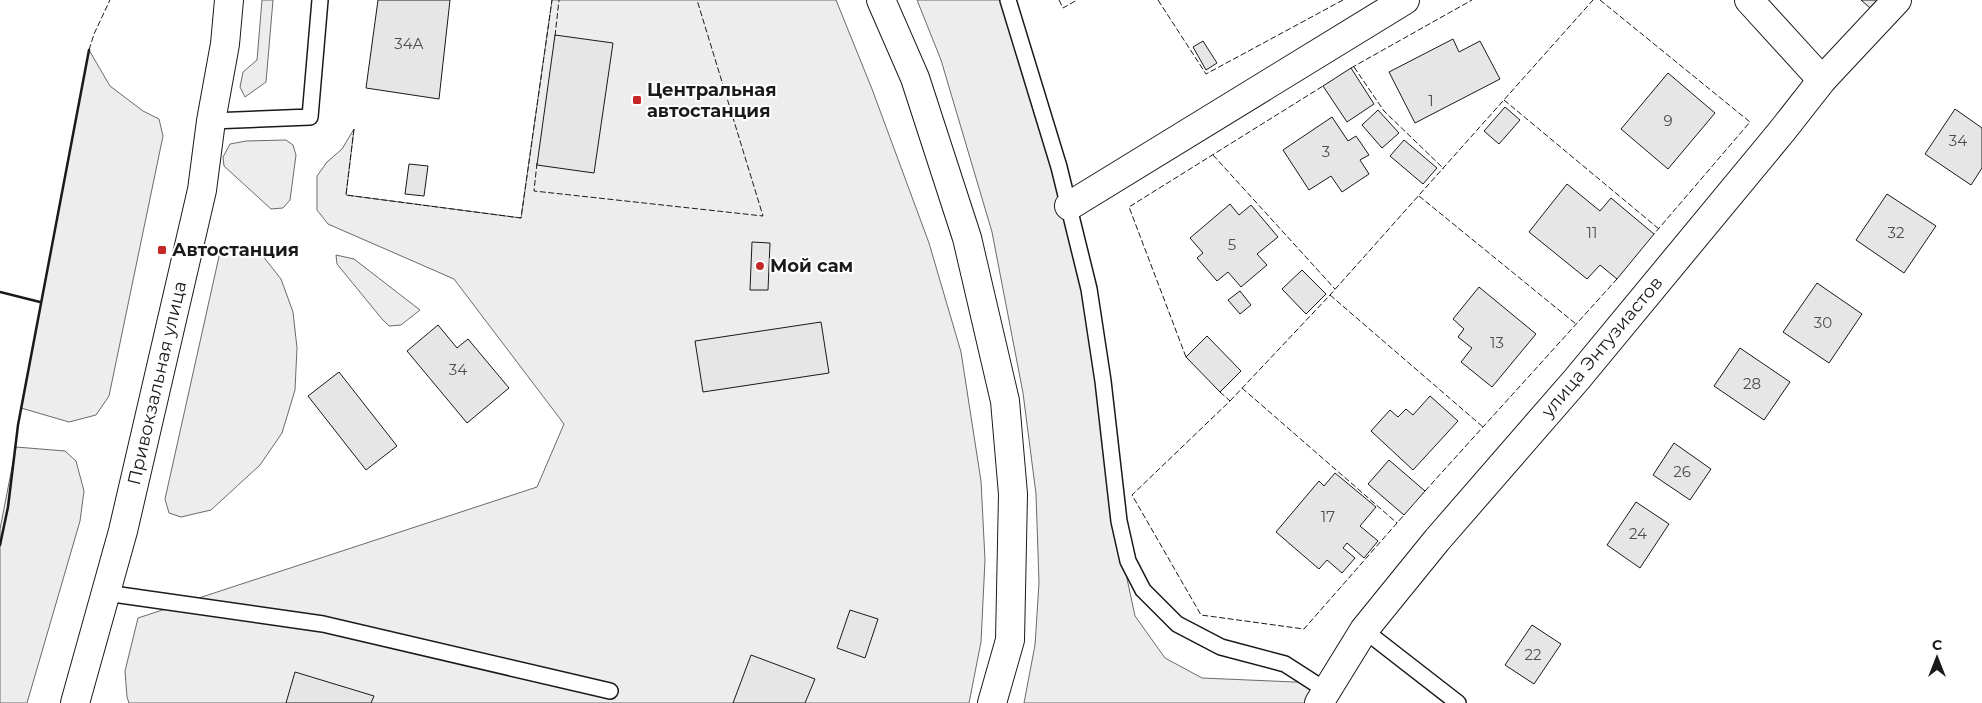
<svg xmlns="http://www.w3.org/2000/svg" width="1982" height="703" font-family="Montserrat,sans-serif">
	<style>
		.built { fill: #ededed; stroke: #6a6a6a }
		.building { fill: #e6e6e6; stroke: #1a1a1a }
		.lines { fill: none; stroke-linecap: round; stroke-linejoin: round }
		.lane-casing { stroke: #1a1a1a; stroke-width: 18 }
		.street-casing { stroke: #1a1a1a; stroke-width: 30 }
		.secondary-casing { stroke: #1a1a1a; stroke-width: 30 }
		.primary-casing { stroke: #1a1a1a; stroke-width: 30 }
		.lane { stroke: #fff; stroke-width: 15 }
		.street { stroke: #fff; stroke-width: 28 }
		.secondary { stroke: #fff; stroke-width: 28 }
		.primary { stroke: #fff; stroke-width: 28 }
		.fence { stroke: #1a1a1a; stroke-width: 1; stroke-dasharray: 6 2.5; stroke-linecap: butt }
		.wall { stroke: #1a1a1a; stroke-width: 2.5 }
		.poi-dot { fill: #c62828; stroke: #fff; stroke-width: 2 }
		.labels { text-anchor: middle; stroke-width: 4; stroke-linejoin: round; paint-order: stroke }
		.number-label { font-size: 15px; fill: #4d4d4d }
		.poi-label { font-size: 18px; font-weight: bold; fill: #1a1a1a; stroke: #fff; text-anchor: start }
		.street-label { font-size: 18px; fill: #1a1a1a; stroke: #fff }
	</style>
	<rect width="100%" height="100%" fill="#fff"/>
	<!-- built -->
	<g class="built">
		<path d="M262 0H273L266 82 245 97 240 87 243 72 257 60Z"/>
		<path d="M552 0H836L872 89 929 243 961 352 981 481 985 560 981 642 969 703H129L127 697 125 671 138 618 537 487 564 424 454 279 328 224 317 210V176L327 162 342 149 354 129 346 195 521 218Z"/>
		<path d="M917 0H1001L1088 287 1120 546 1135 616 1165 658 1202 678 1341 684 1330 703H1024L1035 645 1039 583 1036 494 1023 393 992 232 941 60Z"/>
		<path d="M89 50 110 86 143 111 159 119 163 136 109 396 96 415 69 422 21 408Z"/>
		<path d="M286 140 293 145 296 155 290 200 283 208 271 209 224 166 223 157 230 144 246 141Z"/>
		<path d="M240 248 262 255 281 279 293 312 297 348 295 390 282 433 260 465 211 510 181 517 169 513 165 499 220 252Z"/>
		<path d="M336 255 354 259 420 310 401 325 389 326 382 319 337 264Z"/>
		<path d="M16 447 65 451 76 461 84 491 80 521 27 703H0V529Z"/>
	</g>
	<!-- building -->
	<g class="building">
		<path d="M378 0H450L439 99 366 88Z"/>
		<path d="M1861 0H1877L1870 8Z"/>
		<path d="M555 35 613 43 594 173 537 165Z"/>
		<path d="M1453 39 1459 52 1480 41 1500 79 1415 123 1389 72Z"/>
		<path d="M1203 41 1217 63 1206 70 1193 47Z"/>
		<path d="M1351 68 1374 104 1347 122 1323 86Z"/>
		<path d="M1668 73 1715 113 1668 169 1621 129Z"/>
		<path d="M1505 107 1520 120 1499 144 1484 131Z"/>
		<path d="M1955 109 1982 128V168L1971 185 1925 154Z"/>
		<path d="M1378 110 1399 133 1382 148 1362 125Z"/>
		<path d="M1332 117 1348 141 1356 136 1369 155 1360 160 1369 174 1342 192 1331 176 1309 190 1283 150Z"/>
		<path d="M1404 140 1437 168 1423 184 1390 156Z"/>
		<path d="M409 164 428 166 424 196 405 194Z"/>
		<path d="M1567 184 1600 211 1611 198 1654 234 1617 279 1600 265 1587 279 1529 232Z"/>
		<path d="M1887 194 1936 226 1904 273 1856 240Z"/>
		<path d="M1230 204 1239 215 1251 205 1278 237 1257 254 1267 265 1241 287 1228 272 1217 281 1197 258 1203 253 1190 238Z"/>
		<path d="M752 242 770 243 768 290H750Z"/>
		<path d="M1302 270 1326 294 1306 314 1282 289Z"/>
		<path d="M1817 283 1862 314 1829 363 1783 332Z"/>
		<path d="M1479 287 1536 334 1492 387 1461 362 1472 348 1458 337 1464 329 1453 319Z"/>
		<path d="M1240 291 1251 305 1240 314 1228 300Z"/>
		<path d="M821 322 829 373 703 392 695 341Z"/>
		<path d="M438 325 457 348 468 339 509 388 467 423 407 351Z"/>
		<path d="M1207 336 1241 371 1220 392 1186 357Z"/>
		<path d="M1740 348 1790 382 1764 420 1714 386Z"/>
		<path d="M339 372 397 446 366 470 308 396Z"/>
		<path d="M1430 396 1458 421 1413 470 1371 431 1390 410 1398 417 1406 409 1413 415Z"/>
		<path d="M1674 443 1711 469 1690 500 1653 475Z"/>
		<path d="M1389 460 1425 491 1404 515 1368 484Z"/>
		<path d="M1335 473 1376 507 1360 526 1378 541 1364 558 1347 543 1343 548 1355 558 1342 573 1327 560 1319 569 1276 532 1319 481 1324 486Z"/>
		<path d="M1636 502 1669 524 1640 568 1607 545Z"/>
		<path d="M850 610 878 619 865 658 837 648Z"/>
		<path d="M1532 625 1561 644 1534 684 1505 665Z"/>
		<path d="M751 655 815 679 805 703H733Z"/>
		<path d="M295 672 374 696 371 703H286Z"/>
	</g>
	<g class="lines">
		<!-- lane casing -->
		<g class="lane-casing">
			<g id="lane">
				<path d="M1008 0 1059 167 1089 289 1103 381 1119 521 1128 561 1143 590 1177 624 1221 647 1285 664 1327 691"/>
				<path d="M211 121 310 117 320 0"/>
				<path d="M106 593 323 624 610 691"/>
				<path d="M1364 630 1458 703"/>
			</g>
		</g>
		<!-- street casing -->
		<g class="street-casing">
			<g id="street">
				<path d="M1749 0 1822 80"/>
				<path d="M1069 206 1405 0"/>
				<path d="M1319 703 1364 630 1437 540 1577 379 1782 131 1822 80 1897 0"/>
			</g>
		</g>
		<!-- secondary casing -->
		<g class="secondary-casing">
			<path id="secondary" d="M75 703 123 531 202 190 211 121 225 44 229 0"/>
		</g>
		<!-- primary casing -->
		<g class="primary-casing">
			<path id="primary" d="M881 0 915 78 967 238 1005 401 1013 494 1010 640 992 703"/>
		</g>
		<!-- lane -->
		<use href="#lane" class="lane"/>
		<!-- street -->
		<use href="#street" class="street"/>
		<!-- secondary -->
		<use href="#secondary" class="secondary"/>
		<!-- primary -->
		<use href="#primary" class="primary"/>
		<!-- fence -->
		<g class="fence">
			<path d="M1059 0 1063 8 1077 0"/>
			<path d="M1158 0 1206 74 1343 0"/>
			<path d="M1600 0 1750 122 1654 234"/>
			<path d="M555 36 559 0"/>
			<path d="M89 50 94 34 110 0"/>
			<path d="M1354 67 1384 111 1444 169"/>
			<path d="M1351 68 1472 0"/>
			<path d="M1504 100 1659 229"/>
			<path d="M354 129 346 195 521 218 552 0"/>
			<path d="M1213 155 1335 289"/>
			<path d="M537 163 534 191 763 216 697 0"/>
			<path d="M1419 196 1576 324"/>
			<path d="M1330 295 1483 427"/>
			<path d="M1186 357 1129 207 1323 86"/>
			<path d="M1242 388 1397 523"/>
			<path d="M1220 392 1230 401 1132 495 1201 615 1304 629 1404 515"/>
			<path d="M1230 401 1330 295 1593 0"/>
			<path d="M1425 491 1617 279"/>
		</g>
		<!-- wall -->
		<g class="wall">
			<path d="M0 292 40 302"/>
			<path d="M0 545 8 507 18 425 89 50"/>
		</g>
	</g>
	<!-- markers -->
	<g class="poi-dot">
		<rect x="632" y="95" width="10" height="10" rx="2.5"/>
		<rect x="157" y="245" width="10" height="10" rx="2.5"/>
		<circle cx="760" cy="266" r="5"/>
	</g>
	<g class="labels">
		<!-- number labels -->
		<g class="number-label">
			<text x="409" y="49">34А</text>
			<text x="1431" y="106">1</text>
			<text x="1668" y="126">9</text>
			<text x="1958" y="146">34</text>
			<text x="1326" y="157">3</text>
			<text x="1592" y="238">11</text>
			<text x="1896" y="238">32</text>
			<text x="1232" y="250">5</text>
			<text x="1823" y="328">30</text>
			<text x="1497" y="348">13</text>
			<text x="458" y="375">34</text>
			<text x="1752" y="389">28</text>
			<text x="1682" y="477">26</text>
			<text x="1328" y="522">17</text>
			<text x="1638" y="539">24</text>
			<text x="1533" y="660">22</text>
		</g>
		<!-- poi labels -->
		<g class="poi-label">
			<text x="647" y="96">Центральная<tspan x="647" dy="21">автостанция</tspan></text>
			<text x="172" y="256">Автостанция</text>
			<text x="770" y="272">Мой сам</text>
		</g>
		<!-- street labels -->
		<g class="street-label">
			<text transform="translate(1602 347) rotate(-50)" y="6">улица Энтузиастов</text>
			<text transform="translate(157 383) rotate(-77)" y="6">Привокзальная улица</text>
		</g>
	</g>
	<!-- north arrow -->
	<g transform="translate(1937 658)" stroke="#ffffff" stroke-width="4" paint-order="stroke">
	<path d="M0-4L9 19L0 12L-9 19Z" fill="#1a1a1a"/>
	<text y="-8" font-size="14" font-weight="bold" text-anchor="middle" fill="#1a1a1a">С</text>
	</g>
</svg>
